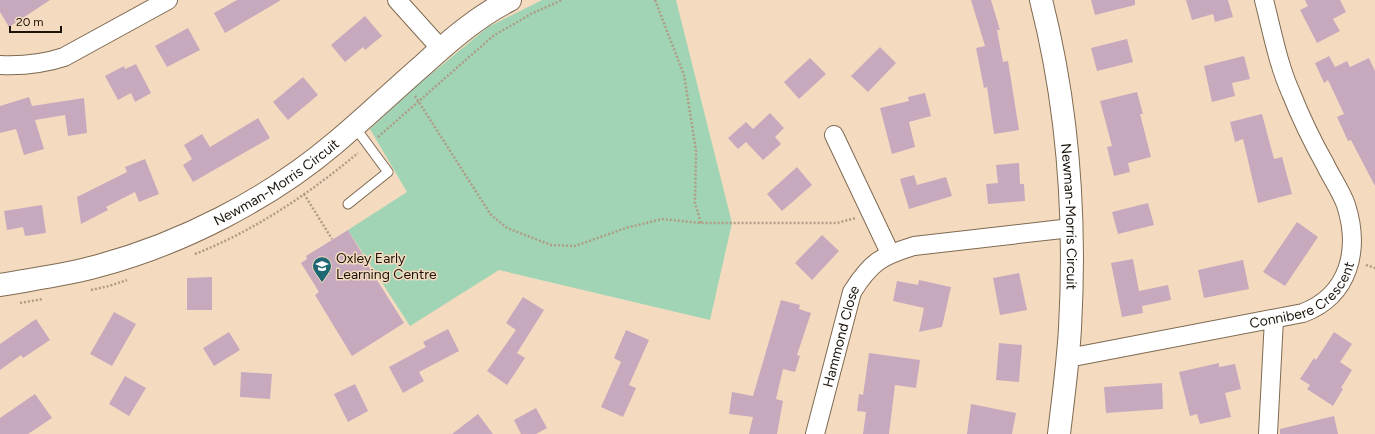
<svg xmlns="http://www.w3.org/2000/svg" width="1375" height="434" font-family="Figtree,sans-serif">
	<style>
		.green { fill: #a0d4b4 }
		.building { fill: #c7a9be }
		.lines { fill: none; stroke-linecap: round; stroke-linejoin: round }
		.service-casing { stroke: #7f6a52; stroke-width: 11 }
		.minor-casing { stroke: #7f6a52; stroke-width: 20 }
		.tertiary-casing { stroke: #7f6a52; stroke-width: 24 }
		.path { stroke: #af9c86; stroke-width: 2.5; stroke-dasharray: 2 2; stroke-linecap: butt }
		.service { stroke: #fff; stroke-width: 9 }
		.minor { stroke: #fff; stroke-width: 18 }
		.tertiary { stroke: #fff; stroke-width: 22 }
		.labels { text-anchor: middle; stroke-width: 3; stroke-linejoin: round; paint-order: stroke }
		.street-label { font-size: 14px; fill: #1c140a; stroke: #f4dbc0 }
		.poi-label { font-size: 14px; fill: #1c140a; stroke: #f4dbc0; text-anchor: start }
	</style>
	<rect width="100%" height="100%" fill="#f4dbc0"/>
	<!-- green -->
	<path class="green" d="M542 0H676L732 223 710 320 499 270 410 326 348 230 407 192 370 129 419 84 488 27Z"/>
	<!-- building -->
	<g class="building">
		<path d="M0 0H50L9 27 0 12Z"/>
		<path d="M237 0H281L225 33 214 13Z"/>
		<path d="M971 0H991L1000 30H997L1003 62 1008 61 1019 130 994 134 987 87 984 88 976 48 985 46Z"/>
		<path d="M1091 0H1135V5L1095 15Z"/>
		<path d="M1186 0H1228L1233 17 1215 22 1213 14 1192 20Z"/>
		<path d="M1305 0H1340L1346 12 1333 19 1340 31 1317 43 1300 10 1308 6Z"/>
		<path d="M365 16 382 36 365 50 363 47 345 62 331 45Z"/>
		<path d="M188 28 200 50 167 67 155 46Z"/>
		<path d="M1127 39 1133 62 1097 71 1091 48Z"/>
		<path d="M880 47 896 63 868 92 851 76Z"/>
		<path d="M1244 56 1250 79 1232 83 1235 96 1212 102 1204 66Z"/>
		<path d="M1329 56 1335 67 1347 61 1350 67 1369 58 1375 71V186L1351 140 1348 141 1337 117 1344 114 1328 80 1324 83 1315 63Z"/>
		<path d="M810 58 826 74 799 99 784 82Z"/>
		<path d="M136 64 151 93 135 102 131 93 118 100 105 76 124 66 125 69Z"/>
		<path d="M303 77 318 95 288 120 273 102Z"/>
		<path d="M1137 92 1143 114H1140L1151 157 1128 163 1130 172 1114 176 1107 147 1112 146 1100 101Z"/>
		<path d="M925 93 931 116 909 122 915 147 892 154 880 108 909 101 908 97Z"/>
		<path d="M29 97 32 106 84 98 87 133 68 136 65 115 35 120 44 149 24 155 16 129 0 133V106Z"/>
		<path d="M770 113 784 128 775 137 781 144 763 160 746 142 738 149 728 138 746 122 753 129Z"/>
		<path d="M1262 114 1274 159 1282 157 1292 194 1258 203 1243 139 1235 142 1230 122Z"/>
		<path d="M258 118 270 138 193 182 183 165 192 159 184 145 202 134 210 147Z"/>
		<path d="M145 159 159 194 139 202 135 192 106 207 108 210 81 224 77 197 127 172 125 167Z"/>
		<path d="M1019 163 1020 184H1024L1025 201 988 204 986 184 998 183 996 165Z"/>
		<path d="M797 167 812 185 782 211 767 194Z"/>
		<path d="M914 175 917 185 946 177 952 196 909 209 900 179Z"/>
		<path d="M1148 203 1154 225 1118 234 1112 212Z"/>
		<path d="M42 205 46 233 25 236 23 227 7 230 4 211Z"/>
		<path d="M1297 222 1318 237 1285 286 1263 272Z"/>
		<path d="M348 230 363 255 362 256 404 323 352 356 315 295 319 292 301 263 307 259 306 256Z"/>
		<path d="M822 235 839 251 812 280 795 263Z"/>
		<path d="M1133 259 1139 291 1168 285 1171 300 1142 306 1143 313 1122 317 1111 263Z"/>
		<path d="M1243 260 1249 289 1204 298 1198 270Z"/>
		<path d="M1019 273 1027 310 1000 315 993 278Z"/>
		<path d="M212 277V310H187V278Z"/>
		<path d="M919 280 951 287 942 327 919 332 924 308 893 301 897 281 918 285Z"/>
		<path d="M523 297 544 310 517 353 525 358 507 385 487 371 516 330 506 323Z"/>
		<path d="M781 300 800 305 799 309 811 313 797 355 800 356 795 372 783 369 776 399 783 401 777 434H749L753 417 729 414 732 392 753 396Z"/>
		<path d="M114 312 136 324 112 366 90 354Z"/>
		<path d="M36 319 50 340 23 358 21 355 0 370V344Z"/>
		<path d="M448 329 459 351 419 372 424 381 403 393 389 367 426 347 423 342Z"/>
		<path d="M626 330 649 340 629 385 636 388 623 417 601 407 621 362 614 358Z"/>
		<path d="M229 332 240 350 214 366 203 348Z"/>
		<path d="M1334 332 1352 344 1340 362 1352 370 1341 388 1343 389 1333 406 1307 389 1310 385 1300 379 1314 358 1316 360Z"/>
		<path d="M999 343 1022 345 1019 382 996 380Z"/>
		<path d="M869 353 920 360 916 388 895 385 889 434H863L866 412 857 411 859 394 863 395Z"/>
		<path d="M1219 363V367L1235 364 1241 389 1225 393 1231 417 1200 424 1197 414 1190 416 1179 372Z"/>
		<path d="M241 372 272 374 270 399 240 397Z"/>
		<path d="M125 376 146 388 129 416 109 404Z"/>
		<path d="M1162 383 1163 409 1106 413 1104 387Z"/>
		<path d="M355 384 368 411 348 422 334 394Z"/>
		<path d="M35 394 52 418 28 434H0V418Z"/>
		<path d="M971 404 1016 413 1012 434H967Z"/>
		<path d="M536 408 547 428 536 434H521L514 420Z"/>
		<path d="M478 414 493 434H452Z"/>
		<path d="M1334 416 1338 434H1280V429Z"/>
	</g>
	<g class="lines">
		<!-- service casing -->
		<g class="service-casing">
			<path id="service" d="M348 204 388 172 354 126"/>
		</g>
		<!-- minor casing -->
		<g class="minor-casing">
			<g id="minor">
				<path d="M397 0 441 49"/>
				<path d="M0 65C23 66 43 64 64 57L168 0"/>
				<path d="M834 135 890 253"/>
				<path id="s1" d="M1068 358 1303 313C1350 295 1360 249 1346 205 1341 191 1331 177 1325 164 1312 141 1301 118 1291 93 1278 64 1272 31 1264 0"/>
				<path id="s2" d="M815 434 852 292C871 262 881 256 914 246L1071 228"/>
				<path d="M1268 434 1274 319"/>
			</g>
		</g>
		<!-- tertiary casing -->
		<g class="tertiary-casing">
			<g id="tertiary">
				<path id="s3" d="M1041 0C1068 106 1076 220 1070 328 1068 364 1063 399 1059 434"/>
				<path id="s4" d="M0 285C33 279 66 275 98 266 181 244 269 199 335 143 365 118 393 91 423 65 449 41 478 16 510 0"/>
			</g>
		</g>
		<!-- path -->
		<g class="path">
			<path d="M655 0 684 75 696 151 695 203 701 223"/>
			<path d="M415 96 491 215 507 228 551 245 575 246 626 228 662 219 701 223H837L856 218"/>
			<path d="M378 137 493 36 531 14 562 0"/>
			<path d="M304 194 332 239"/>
			<path d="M195 254C254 231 310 193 358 153"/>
			<path d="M1366 265 1375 268"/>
			<path d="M91 290 109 286 127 280"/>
			<path d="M20 303 43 299"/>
		</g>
		<!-- service -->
		<use href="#service" class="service"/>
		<!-- minor -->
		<use href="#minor" class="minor"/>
		<!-- tertiary -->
		<use href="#tertiary" class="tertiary"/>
	</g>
	<!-- icons -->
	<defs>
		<g id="school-pin" transform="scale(1)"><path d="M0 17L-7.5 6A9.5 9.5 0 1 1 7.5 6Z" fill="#1d6872" stroke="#f4dbc0"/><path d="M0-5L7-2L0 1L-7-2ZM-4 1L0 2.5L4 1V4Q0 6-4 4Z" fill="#fff"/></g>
	</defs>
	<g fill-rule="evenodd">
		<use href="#school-pin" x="322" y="266"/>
	</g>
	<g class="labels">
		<!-- street labels -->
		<g class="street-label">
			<text dy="5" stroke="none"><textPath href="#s4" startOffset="298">Newman-Morris Circuit</textPath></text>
			<text dy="5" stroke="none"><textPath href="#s3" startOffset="219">Newman-Morris Circuit</textPath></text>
			<text dy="5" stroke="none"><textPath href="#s1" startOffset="248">Connibere Crescent</textPath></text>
			<text dy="5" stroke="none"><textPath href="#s2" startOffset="101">Hammond Close</textPath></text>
		</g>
		<!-- poi labels -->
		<g class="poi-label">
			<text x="336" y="263">Oxley Early<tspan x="336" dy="16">Learning Centre</tspan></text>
		</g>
	</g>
	<!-- scale -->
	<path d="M10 26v6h51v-6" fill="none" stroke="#1c140a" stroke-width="2"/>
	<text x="16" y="26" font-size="12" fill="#1c140a" stroke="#f4dbc0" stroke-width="3" paint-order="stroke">20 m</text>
</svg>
